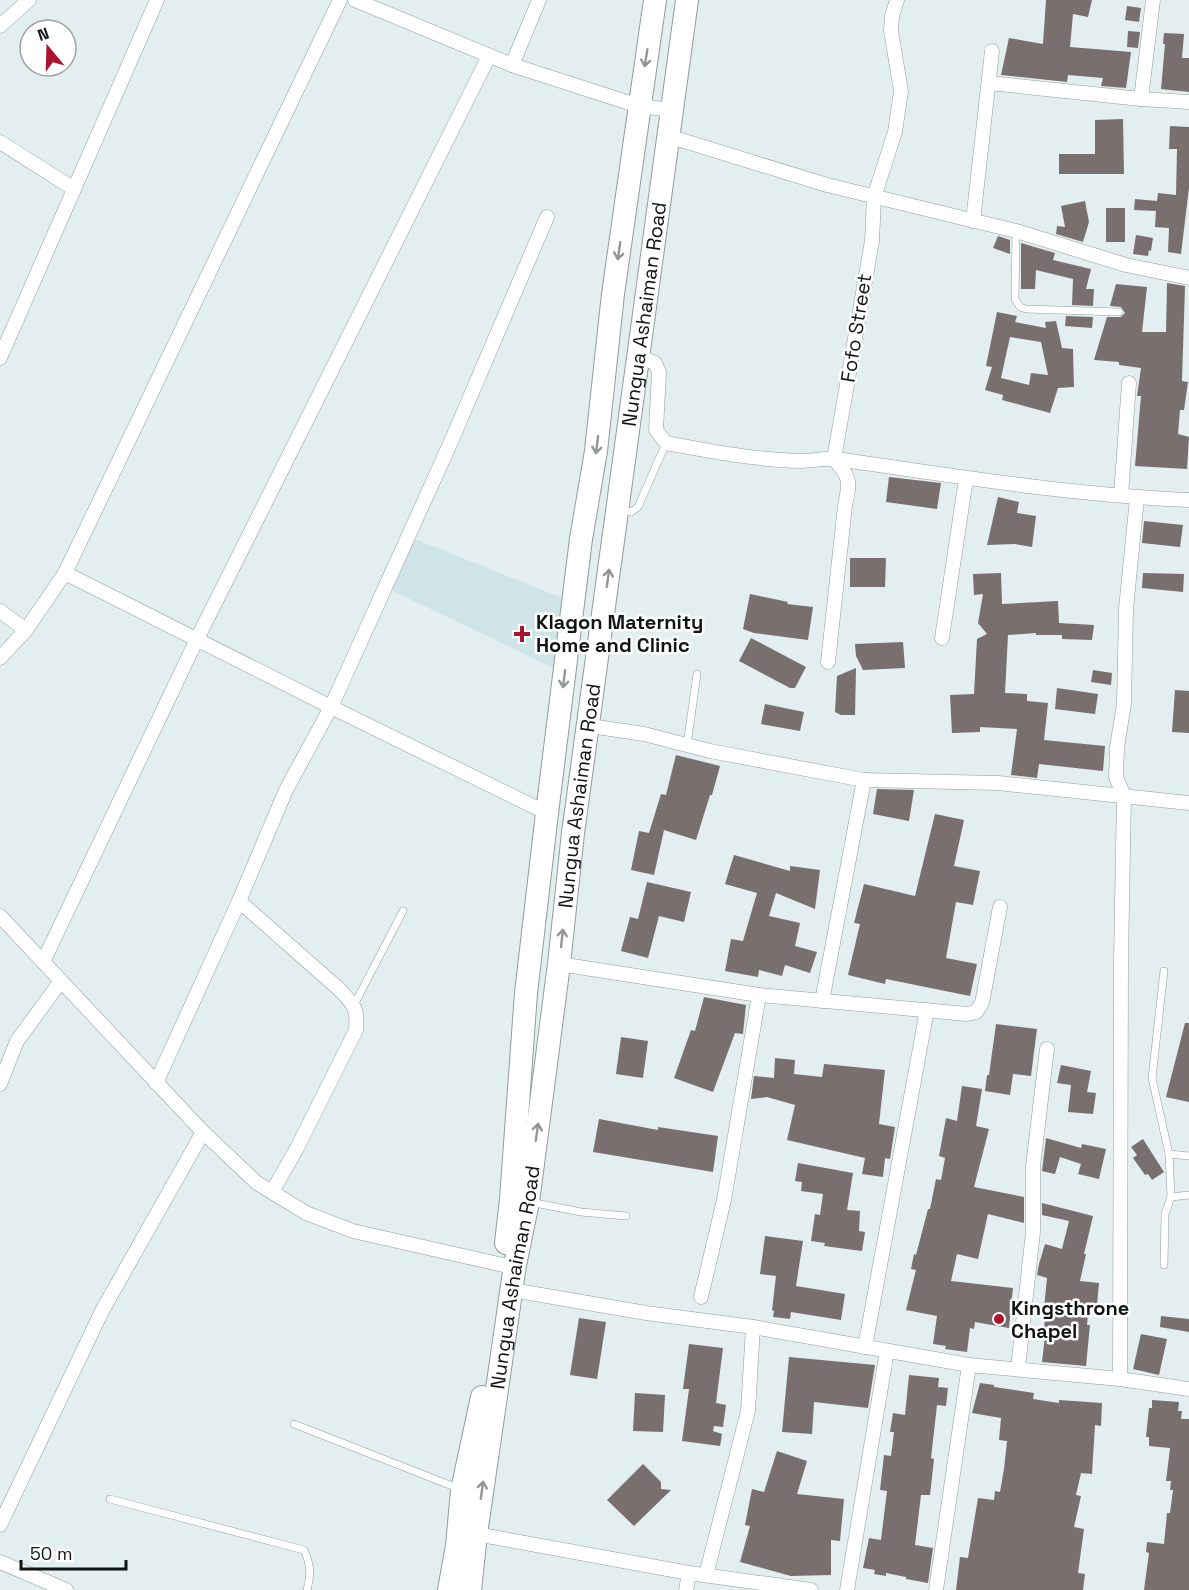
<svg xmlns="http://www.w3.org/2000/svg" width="1189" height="1590" font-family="'Space Grotesk',sans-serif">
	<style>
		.built { fill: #cee4e6 }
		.building { fill: #796f6e; fill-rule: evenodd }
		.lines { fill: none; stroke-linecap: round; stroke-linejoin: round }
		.service-casing { stroke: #919c9d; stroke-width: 8 }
		.minor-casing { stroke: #919c9d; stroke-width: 15 }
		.primary-casing { stroke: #919c9d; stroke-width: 24 }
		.service { stroke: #fff; stroke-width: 7 }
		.minor { stroke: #fff; stroke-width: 14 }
		.primary { stroke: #fff; stroke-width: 22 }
		.oneway { stroke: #939596 }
		.poi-dot { fill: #aa142f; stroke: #fff; stroke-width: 2 }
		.labels { text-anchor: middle; stroke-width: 5; stroke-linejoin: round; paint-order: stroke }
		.street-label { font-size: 20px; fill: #101415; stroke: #fff }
		.poi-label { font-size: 20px; font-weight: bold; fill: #101415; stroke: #fff; text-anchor: start }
	</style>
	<rect width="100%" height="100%" fill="#e2eeef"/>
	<!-- built -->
	<path class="built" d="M415 539 565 599 558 670 391 590Z"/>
	<!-- building -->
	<g class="building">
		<path d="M1046 0H1092L1088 17 1073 14 1070 47 1131 52 1126 88 1101 86 1103 78 1068 75 1067 82 1001 75 1009 38 1043 44Z"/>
		<path d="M1127 6 1141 8 1139 22 1125 20Z"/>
		<path d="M1128 31 1140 32 1138 48 1127 47Z"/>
		<path d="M1164 33 1184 34 1182 58H1189V92L1161 89 1165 44H1163Z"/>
		<path d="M1123 119 1124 174H1059V154H1095V120Z"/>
		<path d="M1170 126 1189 127V188L1181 254 1168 252 1169 228 1155 227 1156 211 1134 210 1135 199 1157 201 1158 193 1176 195 1177 149H1169Z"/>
		<path d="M1085 201 1089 222 1083 242 1056 234 1057 226 1065 227 1061 206Z"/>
		<rect x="1106" y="208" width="19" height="34"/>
		<path d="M1136 235 1153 238 1151 251 1149 250 1148 256 1133 254Z"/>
		<path d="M998 236 1010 240V254L993 248Z"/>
		<path d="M1021 243 1055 253 1053 260 1091 269 1086 289H1094L1093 306 1072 305 1073 279 1036 270 1035 289H1021Z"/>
		<path d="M1167 283 1185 286 1182 381 1188 382 1184 410H1180L1178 434 1189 437 1187 469 1135 466 1141 396H1137L1141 368 1119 365V362L1094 360 1107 317H1121L1125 313 1121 307 1110 306 1116 284 1147 287 1142 332H1166Z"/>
		<path d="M997 312 1017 316 1015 322 1046 328 1045 322 1056 321 1062 348 1073 349 1074 387 1058 388 1050 413 1002 400 1003 395 985 390 992 367 986 366ZM1010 337 1041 342 1048 375 1031 373 1029 385 1001 378Z"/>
		<path d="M1066 316 1093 317 1092 328 1065 326Z"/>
		<path d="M889 477 941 483 937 509 886 502Z"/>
		<path d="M998 497 1019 502 1017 513 1036 516 1032 547 1015 544 987 545Z"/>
		<path d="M1144 521 1183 525 1180 547 1142 543Z"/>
		<path d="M850 558H886L885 587H850Z"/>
		<path d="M1001 573 1002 604 1058 601 1059 623 1094 625 1092 640 1062 639V635H1036V633L1008 635 1005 693 1027 694V701L1048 703 1044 740 1105 746 1103 771 1039 764 1037 778 1011 775 1017 729 980 727V732L952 733 950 695 974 694 977 639 987 634 978 623 983 594 974 595 973 574Z"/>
		<path d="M1143 573 1184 574 1183 592 1142 588Z"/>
		<path d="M750 594 788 602 787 604 813 607 808 640 754 633 743 629Z"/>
		<path d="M751 638 806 667 795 688H790L739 661Z"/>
		<path d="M903 642 905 668 863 670 856 656 855 644Z"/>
		<path d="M856 668 855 715H841L835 712 837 676Z"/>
		<path d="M1093 670 1112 673 1111 685 1091 682Z"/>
		<path d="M1057 688 1098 694 1095 714 1055 709Z"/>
		<path d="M1175 690 1189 691V733L1172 732Z"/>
		<path d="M765 704 804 712 800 731 761 724Z"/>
		<path d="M676 755 720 766 712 795H710L696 840 664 830 654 875 631 870 639 831 649 833 661 794 666 795Z"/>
		<path d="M877 789 914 790 909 821 873 814Z"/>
		<path d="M935 814 964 820 954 866 980 871 973 905 956 902 946 958 977 964 970 996 886 979 885 984 848 975 860 924 854 923 864 884 915 896Z"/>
		<path d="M734 855 790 871V866L820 870 815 909 776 893 769 916 800 923 795 946 817 952 810 973 785 965 782 976 759 970 758 977 725 971 731 939 743 941 757 893 725 884Z"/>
		<path d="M647 882 691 892 684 922 659 916 648 958 621 951 630 917 638 919Z"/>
		<path d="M704 997 746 1005 743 1034 735 1033 713 1092 674 1078 691 1030 695 1031Z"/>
		<path d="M1185 1023H1189V1102L1166 1097Z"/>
		<path d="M996 1024 1037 1029 1031 1076 1013 1074 1010 1095 985 1091 987 1075H989Z"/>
		<path d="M621 1037 648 1041 643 1078 616 1074Z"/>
		<path d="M775 1058 795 1060 794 1074 822 1077 824 1064 885 1070 879 1124 895 1127 890 1159 885 1158 883 1177 862 1174 865 1158 787 1140 795 1105 767 1097 751 1099 754 1076 774 1078Z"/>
		<path d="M1061 1065 1091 1071 1087 1092 1096 1093 1093 1114 1068 1112 1071 1085 1057 1083Z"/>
		<path d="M962 1086 982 1089 976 1126 989 1129 974 1187 1024 1197V1223L988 1214 978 1259 957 1254 951 1281 1013 1288 1009 1328 975 1322 974 1329 970 1328 967 1352 945 1349 946 1346 933 1344 937 1316 906 1310 916 1270 911 1269 914 1254 916 1255 928 1209H930L936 1179 941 1180 945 1158 939 1156 946 1118 957 1121Z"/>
		<path d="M599 1119 658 1130V1127L718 1136 713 1172 593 1152Z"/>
		<path d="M1046 1138 1081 1148 1082 1144 1106 1149 1099 1179 1078 1174 1081 1164 1060 1157 1055 1174 1042 1171Z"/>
		<path d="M1143 1139 1164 1172 1152 1180 1148 1174 1145 1175 1133 1158 1137 1155 1131 1147Z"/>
		<path d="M798 1163 853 1173 847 1210 860 1211 859 1231 865 1232 862 1251 824 1246 825 1243 811 1241 815 1214 820 1215 823 1194 801 1191 802 1182 795 1181Z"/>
		<path d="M1042 1203 1093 1216 1084 1254H1086L1080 1281 1099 1283 1097 1305 1089 1304 1087 1325H1090L1086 1366 1042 1362 1046 1328H1044L1046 1308H1044L1047 1278 1037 1275 1039 1264 1045 1244 1062 1249 1069 1221 1042 1215Z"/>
		<path d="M765 1236 803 1241 796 1286 845 1294 841 1320 791 1312 790 1319 773 1317 774 1311 772 1310 776 1276 760 1274Z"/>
		<path d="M1161 1316 1189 1319V1332L1160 1327Z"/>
		<path d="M579 1318 606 1322 597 1379 570 1375Z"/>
		<path d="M1141 1334 1167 1339 1159 1375 1133 1369Z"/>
		<path d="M689 1344 723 1348 716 1403 726 1405 723 1427 714 1426 713 1431 722 1434 720 1446 682 1441 689 1389H683Z"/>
		<path d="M789 1357 875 1365 868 1408 814 1402 812 1434 782 1432Z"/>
		<path d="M909 1375 939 1378 938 1387 948 1388 946 1406 937 1405 931 1458 934 1459 930 1495H921L915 1545 933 1548 928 1583 906 1579V1577L886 1573V1576L874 1574 875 1570 863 1568 869 1538 881 1540 887 1491 880 1490 884 1455 891 1456 894 1432H890L893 1413 905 1415Z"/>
		<path d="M980 1383 994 1385V1387L1034 1393 1033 1399 1059 1403V1400L1102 1403 1101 1426 1095 1425 1092 1474 1081 1473 1076 1495 1081 1496 1074 1527 1084 1529 1078 1573 1085 1574 1083 1590H956L960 1557 968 1558 978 1498 994 1500 995 1491 1000 1492 1004 1469 1007 1441 999 1440 1001 1418 972 1413Z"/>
		<path d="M635 1393 665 1395 663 1432 633 1431Z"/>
		<path d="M1152 1400 1179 1402 1178 1411H1182L1181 1419H1189V1590H1144L1149 1553 1146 1552 1147 1542 1164 1544 1167 1513H1170L1173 1490H1170L1171 1481H1166L1170 1448 1149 1446V1437H1146L1149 1408H1152Z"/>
		<path d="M777 1451 807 1461 797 1494 844 1499 840 1541 831 1540V1575L791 1576 740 1562 750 1526 745 1525 752 1489 764 1492Z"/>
		<path d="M643 1464 661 1482V1489L671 1490 634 1526 607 1500Z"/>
	</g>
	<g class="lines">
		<!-- service casing -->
		<g class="service-casing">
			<g id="service">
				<path d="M1016 231 1015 299 1020 307 1026 309 1119 312"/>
				<path d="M620 509 631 512 638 507 666 443"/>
				<path d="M687 745 697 674"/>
				<path d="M354 1005 403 911"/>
				<path d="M1169 1154 1189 1156"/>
				<path d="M1171 1197 1189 1195"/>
				<path d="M530 1202 581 1212 626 1216"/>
				<path d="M1164 1265 1165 1214 1171 1197 1169 1154 1152 1078 1164 971"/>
				<path d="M294 1424 460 1489"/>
				<path d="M110 1499 304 1550C311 1565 311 1575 307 1590"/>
			</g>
		</g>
		<!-- minor casing -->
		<g class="minor-casing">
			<g id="minor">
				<path d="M355 0 512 65 639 106 672 110"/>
				<path d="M0 26 29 0"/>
				<path d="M512 65 539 0"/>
				<path d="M989 83 1141 99 1189 102"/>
				<path d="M1141 99 1153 0"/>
				<path d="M668 136 827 185 1016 231 1126 265 1189 278"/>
				<path d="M0 142 74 189"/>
				<path d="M973 221 992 51"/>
				<path d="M638 356 655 363 659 372 656 430 666 443C710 451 756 460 801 461 813 461 825 458 837 459 954 476 1071 495 1189 500"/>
				<path d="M0 358 157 0"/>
				<path d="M1121 495 1129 383"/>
				<path d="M65 573 331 707 547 813"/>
				<path d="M0 611 26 630"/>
				<path d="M942 638 966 479"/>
				<path d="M0 658 26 630 65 573 340 0"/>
				<path d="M828 662 845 506C850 481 851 478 834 459L872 241 874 197 895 132 901 91 891 31 892 16 897 0"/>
				<path d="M589 721 597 727 644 734 710 751 864 780 998 783 1189 803"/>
				<path d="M239 901 339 989C354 1005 358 1008 356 1030L297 1148 272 1192"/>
				<path d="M0 916 203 1132 257 1183 306 1213 353 1231 503 1265H515"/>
				<path d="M43 962 197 639 489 56"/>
				<path d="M559 964 759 995 967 1014 976 1012 982 1003 1000 907"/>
				<path d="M822 1001 864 780"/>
				<path d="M156 1083 239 901 286 790 331 707 450 444 547 217"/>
				<path d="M0 1084 17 1041 61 981"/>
				<path d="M512 1290 646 1313 753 1327 969 1365 1120 1379 1189 1389"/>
				<path d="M701 1297 724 1200 759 995"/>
				<path d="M865 1347 927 1010"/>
				<path d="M1018 1368 1033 1232V1166L1047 1049"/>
				<path d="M1120 1379 1121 960 1124 796 1116 777 1117 747 1124 704 1126 609 1137 498"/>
				<path d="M0 1525 102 1311 203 1132"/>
				<path d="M476 1534 689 1573 811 1590"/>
				<path d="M0 1562 66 1590"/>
				<path d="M706 1575 748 1411 753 1327"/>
				<path d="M686 1590 689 1573"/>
				<path d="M847 1590 887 1351"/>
				<path d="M936 1590 969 1365"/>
			</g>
		</g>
		<!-- primary casing -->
		<g class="primary-casing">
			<g id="primary">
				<path d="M506 1243 511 1199 526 993 547 813 581 539 596 451 613 294 655 0"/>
				<path d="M449 1590 457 1546 462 1490 482 1397"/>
				<path id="s1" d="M470 1590 476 1534 515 1265 528 1202 559 964 573 833 687 0"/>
			</g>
		</g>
		<!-- service -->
		<use href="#service" class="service"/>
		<!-- minor -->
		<use href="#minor" class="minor"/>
		<!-- primary -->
		<use href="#primary" class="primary"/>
	</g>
	<!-- one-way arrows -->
	<defs><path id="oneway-shaft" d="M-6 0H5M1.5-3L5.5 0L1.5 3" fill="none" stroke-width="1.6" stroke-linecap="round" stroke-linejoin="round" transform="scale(1.5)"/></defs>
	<g class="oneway">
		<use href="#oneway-shaft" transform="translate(646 58) rotate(99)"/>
		<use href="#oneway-shaft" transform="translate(619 251) rotate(98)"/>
		<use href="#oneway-shaft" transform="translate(597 445) rotate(97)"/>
		<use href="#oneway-shaft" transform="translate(608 578) rotate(-82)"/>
		<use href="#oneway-shaft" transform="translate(564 679) rotate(97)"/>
		<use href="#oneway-shaft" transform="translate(562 938) rotate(-84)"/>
		<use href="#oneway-shaft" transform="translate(537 1132) rotate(-82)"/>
		<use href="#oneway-shaft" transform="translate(482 1490) rotate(-82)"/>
	</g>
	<!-- markers -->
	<g class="poi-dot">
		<path d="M519 625h6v6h6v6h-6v6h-6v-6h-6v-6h6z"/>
		<circle cx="999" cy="1319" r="6"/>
	</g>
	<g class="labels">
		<!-- street labels -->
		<g class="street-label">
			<text dy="7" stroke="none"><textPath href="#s1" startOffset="1288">Nungua Ashaiman Road</textPath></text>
			<text transform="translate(856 328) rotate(-81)" y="7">Fofo Street</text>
			<text dy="7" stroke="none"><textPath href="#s1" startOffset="802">Nungua Ashaiman Road</textPath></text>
			<text dy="7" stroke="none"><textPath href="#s1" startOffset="316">Nungua Ashaiman Road</textPath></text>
		</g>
		<!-- poi labels -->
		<g class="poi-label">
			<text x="536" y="629">Klagon Maternity<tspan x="536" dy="23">Home and Clinic</tspan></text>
			<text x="1011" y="1315">Kingsthrone<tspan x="1011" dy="23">Chapel</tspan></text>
		</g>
	</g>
	<!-- north arrow -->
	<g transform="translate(48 48) rotate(341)"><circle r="28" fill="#ffffff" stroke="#9fa1a1" stroke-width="1.5"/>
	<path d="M0-4.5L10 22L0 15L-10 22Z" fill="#aa142f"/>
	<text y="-9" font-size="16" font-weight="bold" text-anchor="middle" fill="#101415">N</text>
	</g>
	<!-- scale -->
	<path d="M21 1560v9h105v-9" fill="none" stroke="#101415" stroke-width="3"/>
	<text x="30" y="1560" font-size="18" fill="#101415" stroke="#ffffff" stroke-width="4.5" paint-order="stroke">50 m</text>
</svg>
